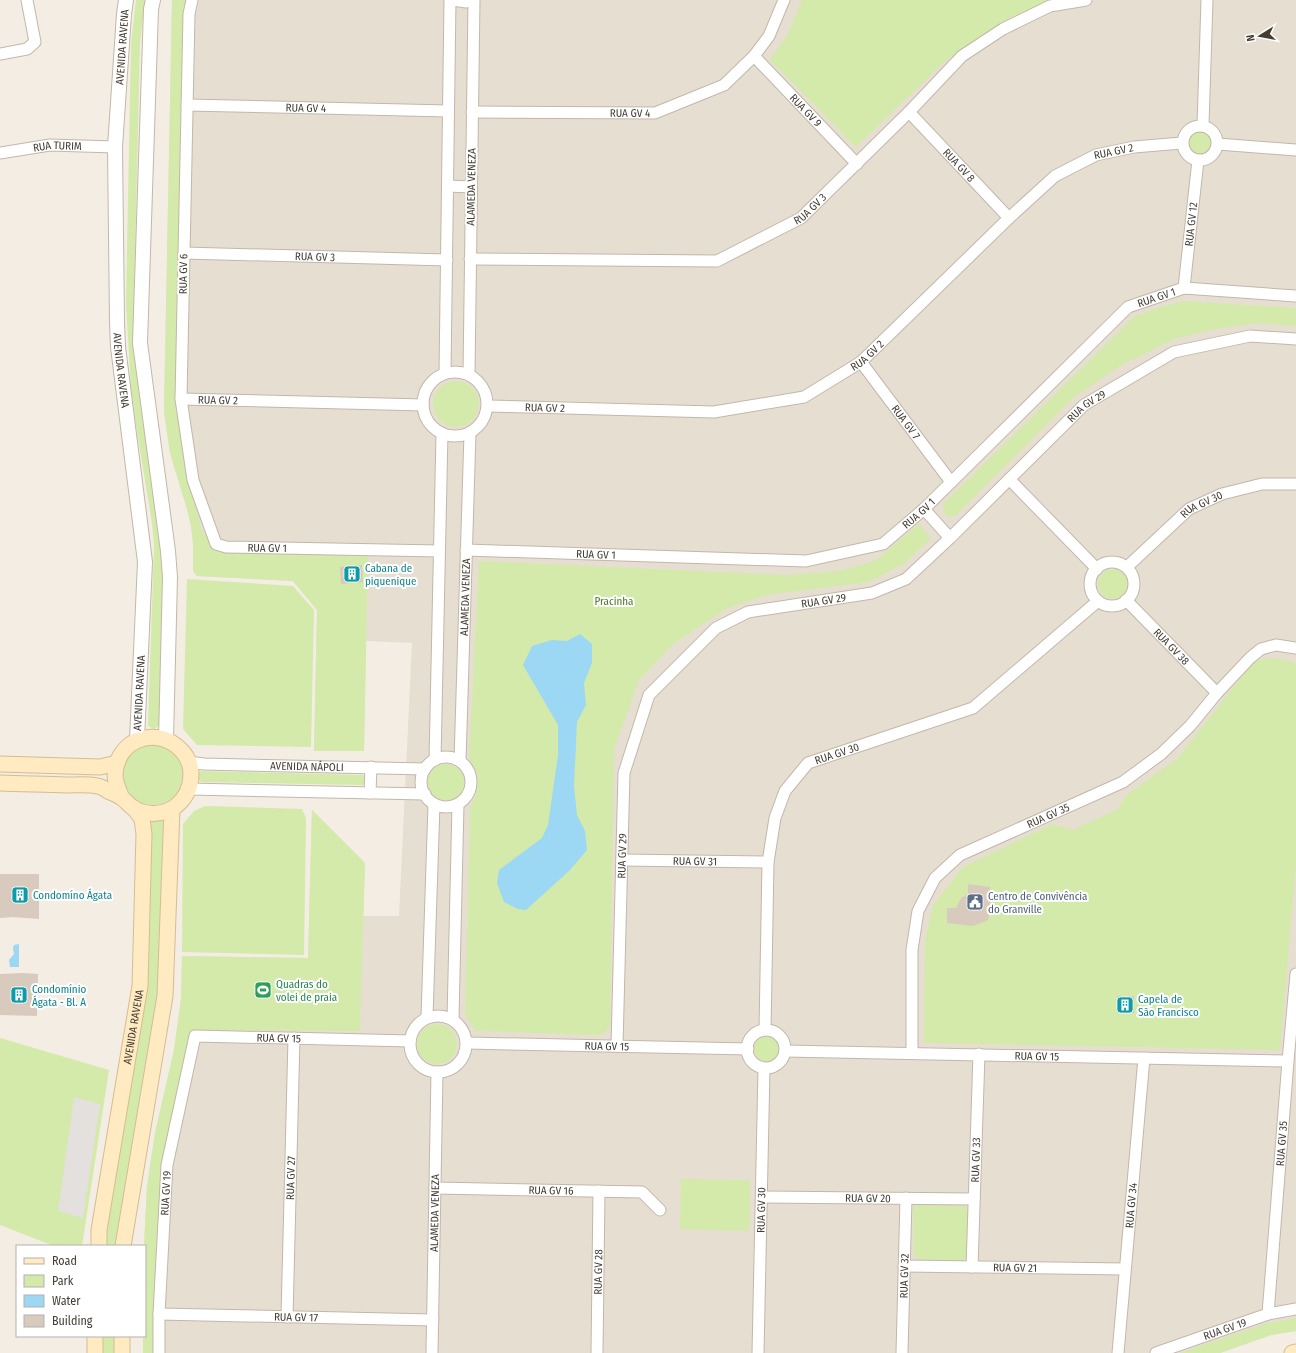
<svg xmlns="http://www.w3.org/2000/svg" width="1296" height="1353" font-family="'Fira Sans Condensed',sans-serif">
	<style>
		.residential { fill: #e7ded2 }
		.green { fill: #d3eaaa }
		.parking { fill: #e3e0dd }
		.water { fill: #9cd8f3 }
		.building { fill: #d8cabc }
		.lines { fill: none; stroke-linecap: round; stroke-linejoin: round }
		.minor-casing { stroke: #c2b7a9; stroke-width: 13 }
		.tertiary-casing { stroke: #c2b7a9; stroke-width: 16 }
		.secondary-casing { stroke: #d5bd91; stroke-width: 17 }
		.minor { stroke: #fff; stroke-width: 11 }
		.tertiary { stroke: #fff; stroke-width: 14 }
		.secondary { stroke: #ffeac2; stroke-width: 15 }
		.labels { text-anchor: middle; stroke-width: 4; stroke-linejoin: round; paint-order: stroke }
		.street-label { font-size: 11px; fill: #453d34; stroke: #fff }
		.culture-label { font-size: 11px; fill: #0d838f; stroke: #fff; text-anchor: start }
		.park-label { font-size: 11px; fill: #4d7924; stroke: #fff }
		.service-label { font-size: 11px; fill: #4e5e75; stroke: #fff; text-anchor: start }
		.leisure-label { font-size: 11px; fill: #27864d; stroke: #fff; text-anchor: start }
	</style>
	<rect width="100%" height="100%" fill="#f3ede4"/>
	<!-- residential -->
	<path class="residential" d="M172 0H1296V1331L1271 1335 1220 1353H143V1336H145L144 1246 147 1186 155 1133 174 1050 181 999 182 956 308 958 312 810 365 863 363 916H399L412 643 366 641 364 751H314L317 610 293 581 197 576 193 571V544L191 526 187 509 170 453 164 412Z"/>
	<!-- green -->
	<g class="green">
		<path d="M136 0H145L140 43 134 303 163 562 160 725 154 729 148 726 154 546 152 523 137 432 131 389 126 304 131 43Z"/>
		<path d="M172 0H188L184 14 175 399 189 481 202 530 209 541 221 552 368 556 364 751H314L317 610 293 581 197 576 193 571V544L191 526 187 509 170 453 164 412Z"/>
		<path d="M802 0H1051L1009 18 945 61 856 147 770 60 788 34Z"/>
		<circle cx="1200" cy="143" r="12"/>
		<path d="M1183 301 1296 308V326L1258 323 1216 329 1177 338 1123 364 1073 398 954 517 945 515 943 504 1134 317 1154 309Z"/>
		<circle cx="456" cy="404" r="23"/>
		<path d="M919 524 931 538 905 563 869 582 766 595 726 609 673 644 639 680 614 749 610 1028 601 1035 476 1031 465 1015 470 808 476 794 478 776 469 758 479 561 787 575 838 571 875 561Z"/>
		<circle cx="1113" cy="584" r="15"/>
		<path d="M187 579 293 586 314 610 311 747 197 745 183 729Z"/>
		<path d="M1268 658 1289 660 1296 664V863L1280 1050 924 1043 925 941 933 905 963 867 1052 824 1073 830 1118 809 1126 795 1178 758 1253 662Z"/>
		<circle cx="153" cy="775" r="30"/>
		<circle cx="446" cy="782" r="18"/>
		<path d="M201 771 363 775 365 777 366 783 363 785 201 782 198 779V773Z"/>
		<path d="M205 806 302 809 306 818 304 955 182 952 183 824 194 811Z"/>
		<path d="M312 810 365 863 360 1031 193 1030 162 1162 154 1313V1353H143V1336H145L144 1246 147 1186 155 1133 174 1050 181 999 182 956 308 958Z"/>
		<path d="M166 816 161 981 119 1246H104L134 1046 146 818Z"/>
		<circle cx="437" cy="1044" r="20"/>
		<circle cx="767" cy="1049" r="13"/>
		<path d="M0 1038 109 1070 82 1246H54L0 1225Z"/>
		<path d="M681 1179 750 1180 749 1231 680 1229Z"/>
		<path d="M918 1205 964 1206 968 1211 967 1258 962 1261 921 1260 914 1255 913 1207Z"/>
		<path d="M1296 1318V1331L1271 1335 1220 1353H1180L1268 1323Z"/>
		<rect x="100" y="1336" width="17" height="17"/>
	</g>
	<!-- parking -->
	<path class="parking" d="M74 1097 100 1104 83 1218 58 1211Z"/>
	<!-- water -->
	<g class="water">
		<path d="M580 634 592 644V663L584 683 586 705 577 722 574 786 577 815 585 831 587 850 569 871 526 910 518 909 504 902 497 883 499 870 542 838 548 825 558 755V725L523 665 532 646 552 640 567 641Z"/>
		<path d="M19 944V967H10L9 960 14 954 13 948 14 945Z"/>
	</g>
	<!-- building -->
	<g class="building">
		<path d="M362 565 363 582 341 584 340 567Z"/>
		<path d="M0 874H39V919L13 917 0 918Z"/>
		<path d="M968 884 990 887 991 905 988 920 973 926 947 923V908H956L961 898 968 894Z"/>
		<path d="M23 973 38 974 37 1016 0 1015V974Z"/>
		<rect x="1117" y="996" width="17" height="17"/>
	</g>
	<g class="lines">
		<!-- minor casing -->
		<g class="minor-casing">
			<g id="minor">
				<path id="s1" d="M192 0 189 14 181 399 193 480 216 544 226 547 439 551"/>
				<path d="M453 0 466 2 474 0 469 374"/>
				<path d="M0 54 27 49 35 42 27 0"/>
				<path id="s2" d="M754 56 857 164"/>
				<path id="s3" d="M187 105 448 111"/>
				<path id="s4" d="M472 112 655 113 724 85 754 56 769 36 784 0"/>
				<path id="s5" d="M909 112 1009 218"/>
				<path d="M1203 125 1207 0"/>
				<circle cx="1200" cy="143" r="17"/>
				<path d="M1218 144 1296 150"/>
				<path id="s6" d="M0 153 50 145 115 147"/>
				<path d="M448 186 471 187"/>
				<path id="s7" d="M184 253 447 260"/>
				<path id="s8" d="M470 259 717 261 801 218 909 112 962 56 1003 29 1050 6 1086 0"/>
				<path id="s9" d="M1184 288 1198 160"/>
				<path id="s10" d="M861 362 951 482"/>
				<circle cx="455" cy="404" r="32"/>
				<path d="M445 373 450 0"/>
				<path id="s11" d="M181 399 423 405"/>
				<path id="s12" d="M488 406 714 412 804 397 861 362 1009 218 1055 176 1096 155 1134 147 1182 143"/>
				<path d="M1009 479 1097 569"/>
				<path d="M924 509 950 538"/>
				<path id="s13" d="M466 550 806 561 883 544 924 509 1128 307 1184 288 1296 296"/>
				<circle cx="1112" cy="584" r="22"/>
				<path id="s14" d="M1127 567 1189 509 1222 494 1262 484H1296"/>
				<path id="s15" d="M1126 600 1217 693"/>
				<circle cx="446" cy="782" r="25"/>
				<path d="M435 760 442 433"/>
				<path id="s16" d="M460 761 470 433"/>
				<path id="s17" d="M189 762 204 764 425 769"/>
				<path d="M189 789 425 794"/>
				<path d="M370 793 371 767"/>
				<path id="s18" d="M622 860 768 862"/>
				<circle cx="438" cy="1044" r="28"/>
				<path d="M427 1017 434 804"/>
				<path d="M453 1019 458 804"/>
				<path id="s19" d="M765 1030 768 862 775 818 785 791 808 763 973 708 1098 601"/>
				<circle cx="766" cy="1049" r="19"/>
				<path id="s20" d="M467 1043 748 1049"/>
				<path id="s21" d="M617 1046 624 773 649 695 716 628 748 612 872 593 906 579 950 538 1084 405 1174 352 1250 336 1296 339"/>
				<path id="s22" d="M785 1051 1288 1061"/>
				<path id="s23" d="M912 1053V950L918 911 935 878 960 855 1123 782 1161 754 1190 726 1217 693 1250 658 1261 649 1276 645 1296 648"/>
				<path id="s24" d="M435 1188 642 1192 660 1210"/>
				<path id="s25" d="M762 1197 974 1199"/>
				<path id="s26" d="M904 1266 1125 1269"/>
				<path id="s27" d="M972 1267 979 1054"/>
				<path id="s28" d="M159 1314 433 1320"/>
				<path id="s29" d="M1268 1314 1288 1061 1296 974"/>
				<path id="s30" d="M287 1317 294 1038"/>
				<path id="s31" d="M159 1353V1314L167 1165 195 1036 410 1041"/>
				<path id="s32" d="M432 1353 437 1072"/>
				<path id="s33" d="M597 1353 599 1191"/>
				<path id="s34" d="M758 1353 764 1068"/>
				<path id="s35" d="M902 1353 906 1198"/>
				<path id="s36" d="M1118 1353 1144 1058"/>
				<path id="s37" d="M1156 1353 1268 1314 1296 1309"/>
			</g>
		</g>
		<!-- tertiary casing -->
		<g class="tertiary-casing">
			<g id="tertiary">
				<path id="s38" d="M126 0 124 14 115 147 117 322 118 347 145 562 137 740"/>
				<path d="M153 0 151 9 140 343 168 551 170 577 166 739"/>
			</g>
		</g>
		<!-- secondary casing -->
		<g class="secondary-casing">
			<g id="secondary">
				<path d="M0 764 100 767 117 763"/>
				<path d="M0 783C22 784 45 784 67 785 77 785 88 784 97 786 101 786 105 789 108 791 113 793 118 795 122 798 126 801 129 805 133 808 146 816 164 815 176 806 186 798 191 787 191 774 191 765 187 756 181 750 157 725 116 739 115 775 115 783 119 791 122 798"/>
				<path id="s39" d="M99 1246V1230L140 986 144 834 142 819 134 808"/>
				<path d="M123 1246 165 996 172 809"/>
				<path d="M95 1353V1336"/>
				<path d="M122 1353V1336"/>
				<path d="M1292 1353 1296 1352"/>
			</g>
		</g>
		<!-- minor -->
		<use href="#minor" class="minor"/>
		<!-- tertiary -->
		<use href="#tertiary" class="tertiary"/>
		<!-- secondary -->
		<use href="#secondary" class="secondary"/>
	</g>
	<!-- icons -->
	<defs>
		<g id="building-square" transform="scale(0.9)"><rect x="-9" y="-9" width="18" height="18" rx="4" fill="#0f9aa8" stroke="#fff"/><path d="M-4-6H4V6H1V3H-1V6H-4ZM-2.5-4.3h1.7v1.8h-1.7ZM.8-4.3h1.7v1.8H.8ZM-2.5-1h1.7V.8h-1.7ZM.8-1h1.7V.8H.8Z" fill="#fff"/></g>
		<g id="civic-square" transform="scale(0.9)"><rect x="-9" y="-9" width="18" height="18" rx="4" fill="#5c6f8a" stroke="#fff"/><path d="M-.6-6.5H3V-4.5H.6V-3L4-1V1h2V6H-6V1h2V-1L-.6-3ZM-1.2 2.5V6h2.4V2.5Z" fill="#fff"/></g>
		<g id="stadium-square" transform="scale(0.9)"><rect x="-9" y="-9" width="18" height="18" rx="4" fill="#2e9e5b" stroke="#fff"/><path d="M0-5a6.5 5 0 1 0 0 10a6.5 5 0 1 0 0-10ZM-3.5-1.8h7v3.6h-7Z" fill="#fff"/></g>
	</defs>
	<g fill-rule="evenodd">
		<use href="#building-square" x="352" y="574"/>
		<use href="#building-square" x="20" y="895"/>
		<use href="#civic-square" x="975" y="902"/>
		<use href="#stadium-square" x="263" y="990"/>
		<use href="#building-square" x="19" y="995"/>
		<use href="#building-square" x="1125" y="1005"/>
	</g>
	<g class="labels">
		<!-- street labels -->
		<g class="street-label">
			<text transform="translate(122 47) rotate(-86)" y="4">AVENIDA RAVENA</text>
			<text dy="4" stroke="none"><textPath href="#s3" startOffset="119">RUA GV 4</textPath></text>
			<text dy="4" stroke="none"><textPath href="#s2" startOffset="75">RUA GV 9</textPath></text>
			<text dy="4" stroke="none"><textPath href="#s4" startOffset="158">RUA GV 4</textPath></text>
			<text dy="4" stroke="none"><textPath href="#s6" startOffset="58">RUA TURIM</textPath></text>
			<text dy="4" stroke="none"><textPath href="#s12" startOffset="717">RUA GV 2</textPath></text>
			<text dy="4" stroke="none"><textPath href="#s5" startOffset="73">RUA GV 8</textPath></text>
			<text transform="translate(471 187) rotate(-89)" y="4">ALAMEDA VENEZA</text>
			<text dy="4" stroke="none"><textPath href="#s8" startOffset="354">RUA GV 3</textPath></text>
			<text dy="4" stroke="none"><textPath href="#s9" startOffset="64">RUA GV 12</textPath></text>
			<text dy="4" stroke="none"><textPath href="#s7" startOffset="131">RUA GV 3</textPath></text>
			<text transform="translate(183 274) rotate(-89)" y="4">RUA GV 6</text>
			<text dy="4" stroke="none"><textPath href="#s13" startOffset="790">RUA GV 1</textPath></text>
			<text dy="4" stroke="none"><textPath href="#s12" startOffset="393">RUA GV 2</textPath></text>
			<text dy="4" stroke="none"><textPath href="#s38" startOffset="371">AVENIDA RAVENA</textPath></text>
			<text dy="4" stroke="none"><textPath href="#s11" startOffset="37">RUA GV 2</textPath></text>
			<text dy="4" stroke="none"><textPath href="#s21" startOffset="898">RUA GV 29</textPath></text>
			<text dy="4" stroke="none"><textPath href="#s12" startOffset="57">RUA GV 2</textPath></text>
			<text dy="4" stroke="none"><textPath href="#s10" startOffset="75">RUA GV 7</textPath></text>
			<text dy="4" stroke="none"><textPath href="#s14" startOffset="98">RUA GV 30</textPath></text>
			<text dy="4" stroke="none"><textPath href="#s13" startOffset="466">RUA GV 1</textPath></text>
			<text dy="4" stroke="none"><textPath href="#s1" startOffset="601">RUA GV 1</textPath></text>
			<text dy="4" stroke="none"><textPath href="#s13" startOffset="130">RUA GV 1</textPath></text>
			<text dy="4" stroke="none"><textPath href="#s16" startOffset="164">ALAMEDA VENEZA</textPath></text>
			<text dy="4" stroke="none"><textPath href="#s21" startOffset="562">RUA GV 29</textPath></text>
			<text dy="4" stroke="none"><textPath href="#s15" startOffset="65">RUA GV 38</textPath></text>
			<text transform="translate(139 693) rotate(-87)" y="4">AVENIDA RAVENA</text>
			<text dy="4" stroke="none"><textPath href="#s19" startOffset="308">RUA GV 30</textPath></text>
			<text dy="4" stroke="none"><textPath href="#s17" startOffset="118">AVENIDA NÁPOLI</textPath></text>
			<text dy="4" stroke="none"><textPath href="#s23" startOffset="310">RUA GV 35</textPath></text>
			<text dy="4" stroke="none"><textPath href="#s21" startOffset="190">RUA GV 29</textPath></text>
			<text dy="4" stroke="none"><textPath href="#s18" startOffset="73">RUA GV 31</textPath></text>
			<text dy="4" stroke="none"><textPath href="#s39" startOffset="222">AVENIDA RAVENA</textPath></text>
			<text dy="4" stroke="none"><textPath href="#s31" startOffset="404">RUA GV 15</textPath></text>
			<text dy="4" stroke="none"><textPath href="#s20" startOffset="140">RUA GV 15</textPath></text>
			<text dy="4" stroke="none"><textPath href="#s22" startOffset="252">RUA GV 15</textPath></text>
			<text dy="4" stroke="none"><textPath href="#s29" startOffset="171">RUA GV 35</textPath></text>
			<text dy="4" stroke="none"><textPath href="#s27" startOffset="107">RUA GV 33</textPath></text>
			<text dy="4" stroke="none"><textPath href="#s30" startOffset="139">RUA GV 27</textPath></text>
			<text dy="4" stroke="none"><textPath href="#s24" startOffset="116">RUA GV 16</textPath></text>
			<text dy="4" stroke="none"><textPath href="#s31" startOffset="160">RUA GV 19</textPath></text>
			<text dy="4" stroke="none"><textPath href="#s25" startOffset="106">RUA GV 20</textPath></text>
			<text dy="4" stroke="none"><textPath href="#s36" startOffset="148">RUA GV 34</textPath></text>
			<text dy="4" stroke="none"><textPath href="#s34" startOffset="143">RUA GV 30</textPath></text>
			<text dy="4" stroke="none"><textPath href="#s32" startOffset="140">ALAMEDA VENEZA</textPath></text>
			<text dy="4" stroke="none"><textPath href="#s26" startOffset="111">RUA GV 21</textPath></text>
			<text dy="4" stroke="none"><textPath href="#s33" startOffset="81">RUA GV 28</textPath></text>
			<text dy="4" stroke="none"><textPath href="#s35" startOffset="77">RUA GV 32</textPath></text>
			<text dy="4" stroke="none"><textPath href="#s28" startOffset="137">RUA GV 17</textPath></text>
			<text dy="4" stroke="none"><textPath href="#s37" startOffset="73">RUA GV 19</textPath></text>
		</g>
		<!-- culture labels -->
		<g class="culture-label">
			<text x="365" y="572">Cabana de<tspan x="365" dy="13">piquenique</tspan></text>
			<text x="33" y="899">Condomíno Ágata</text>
			<text x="32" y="993">Condomínio<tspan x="32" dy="13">Ágata - Bl. A</tspan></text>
			<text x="1138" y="1003">Capela de<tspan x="1138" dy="13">São Francisco</tspan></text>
		</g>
		<!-- park labels -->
		<g class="park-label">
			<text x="614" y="605">Pracinha</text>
		</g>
		<!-- service labels -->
		<g class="service-label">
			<text x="988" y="900">Centro de Convivência<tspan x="988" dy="13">do Granville</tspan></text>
		</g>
		<!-- leisure labels -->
		<g class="leisure-label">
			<text x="276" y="988">Quadras do<tspan x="276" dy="13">volei de praia</tspan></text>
		</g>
	</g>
	<!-- legend -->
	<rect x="16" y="1245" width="130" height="92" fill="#ffffff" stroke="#b5b1ae"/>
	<rect x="24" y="1258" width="20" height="6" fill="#ffeac2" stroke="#b5b1ae"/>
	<text x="52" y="1265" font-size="12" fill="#453d34">Road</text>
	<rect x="24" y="1275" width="20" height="12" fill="#d3eaaa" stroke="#b5b1ae"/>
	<text x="52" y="1285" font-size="12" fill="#453d34">Park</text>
	<rect x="24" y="1295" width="20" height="12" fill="#9cd8f3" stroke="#b5b1ae"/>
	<text x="52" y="1305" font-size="12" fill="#453d34">Water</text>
	<rect x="24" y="1315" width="20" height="12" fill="#d8cabc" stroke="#b5b1ae"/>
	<text x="52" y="1325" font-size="12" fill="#453d34">Building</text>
	<!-- north arrow -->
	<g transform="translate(1260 36) rotate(259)" stroke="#ffffff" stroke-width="3" paint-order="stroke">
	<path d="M0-3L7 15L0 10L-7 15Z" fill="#453d34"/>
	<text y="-6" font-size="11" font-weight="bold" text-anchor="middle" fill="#453d34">N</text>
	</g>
</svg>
